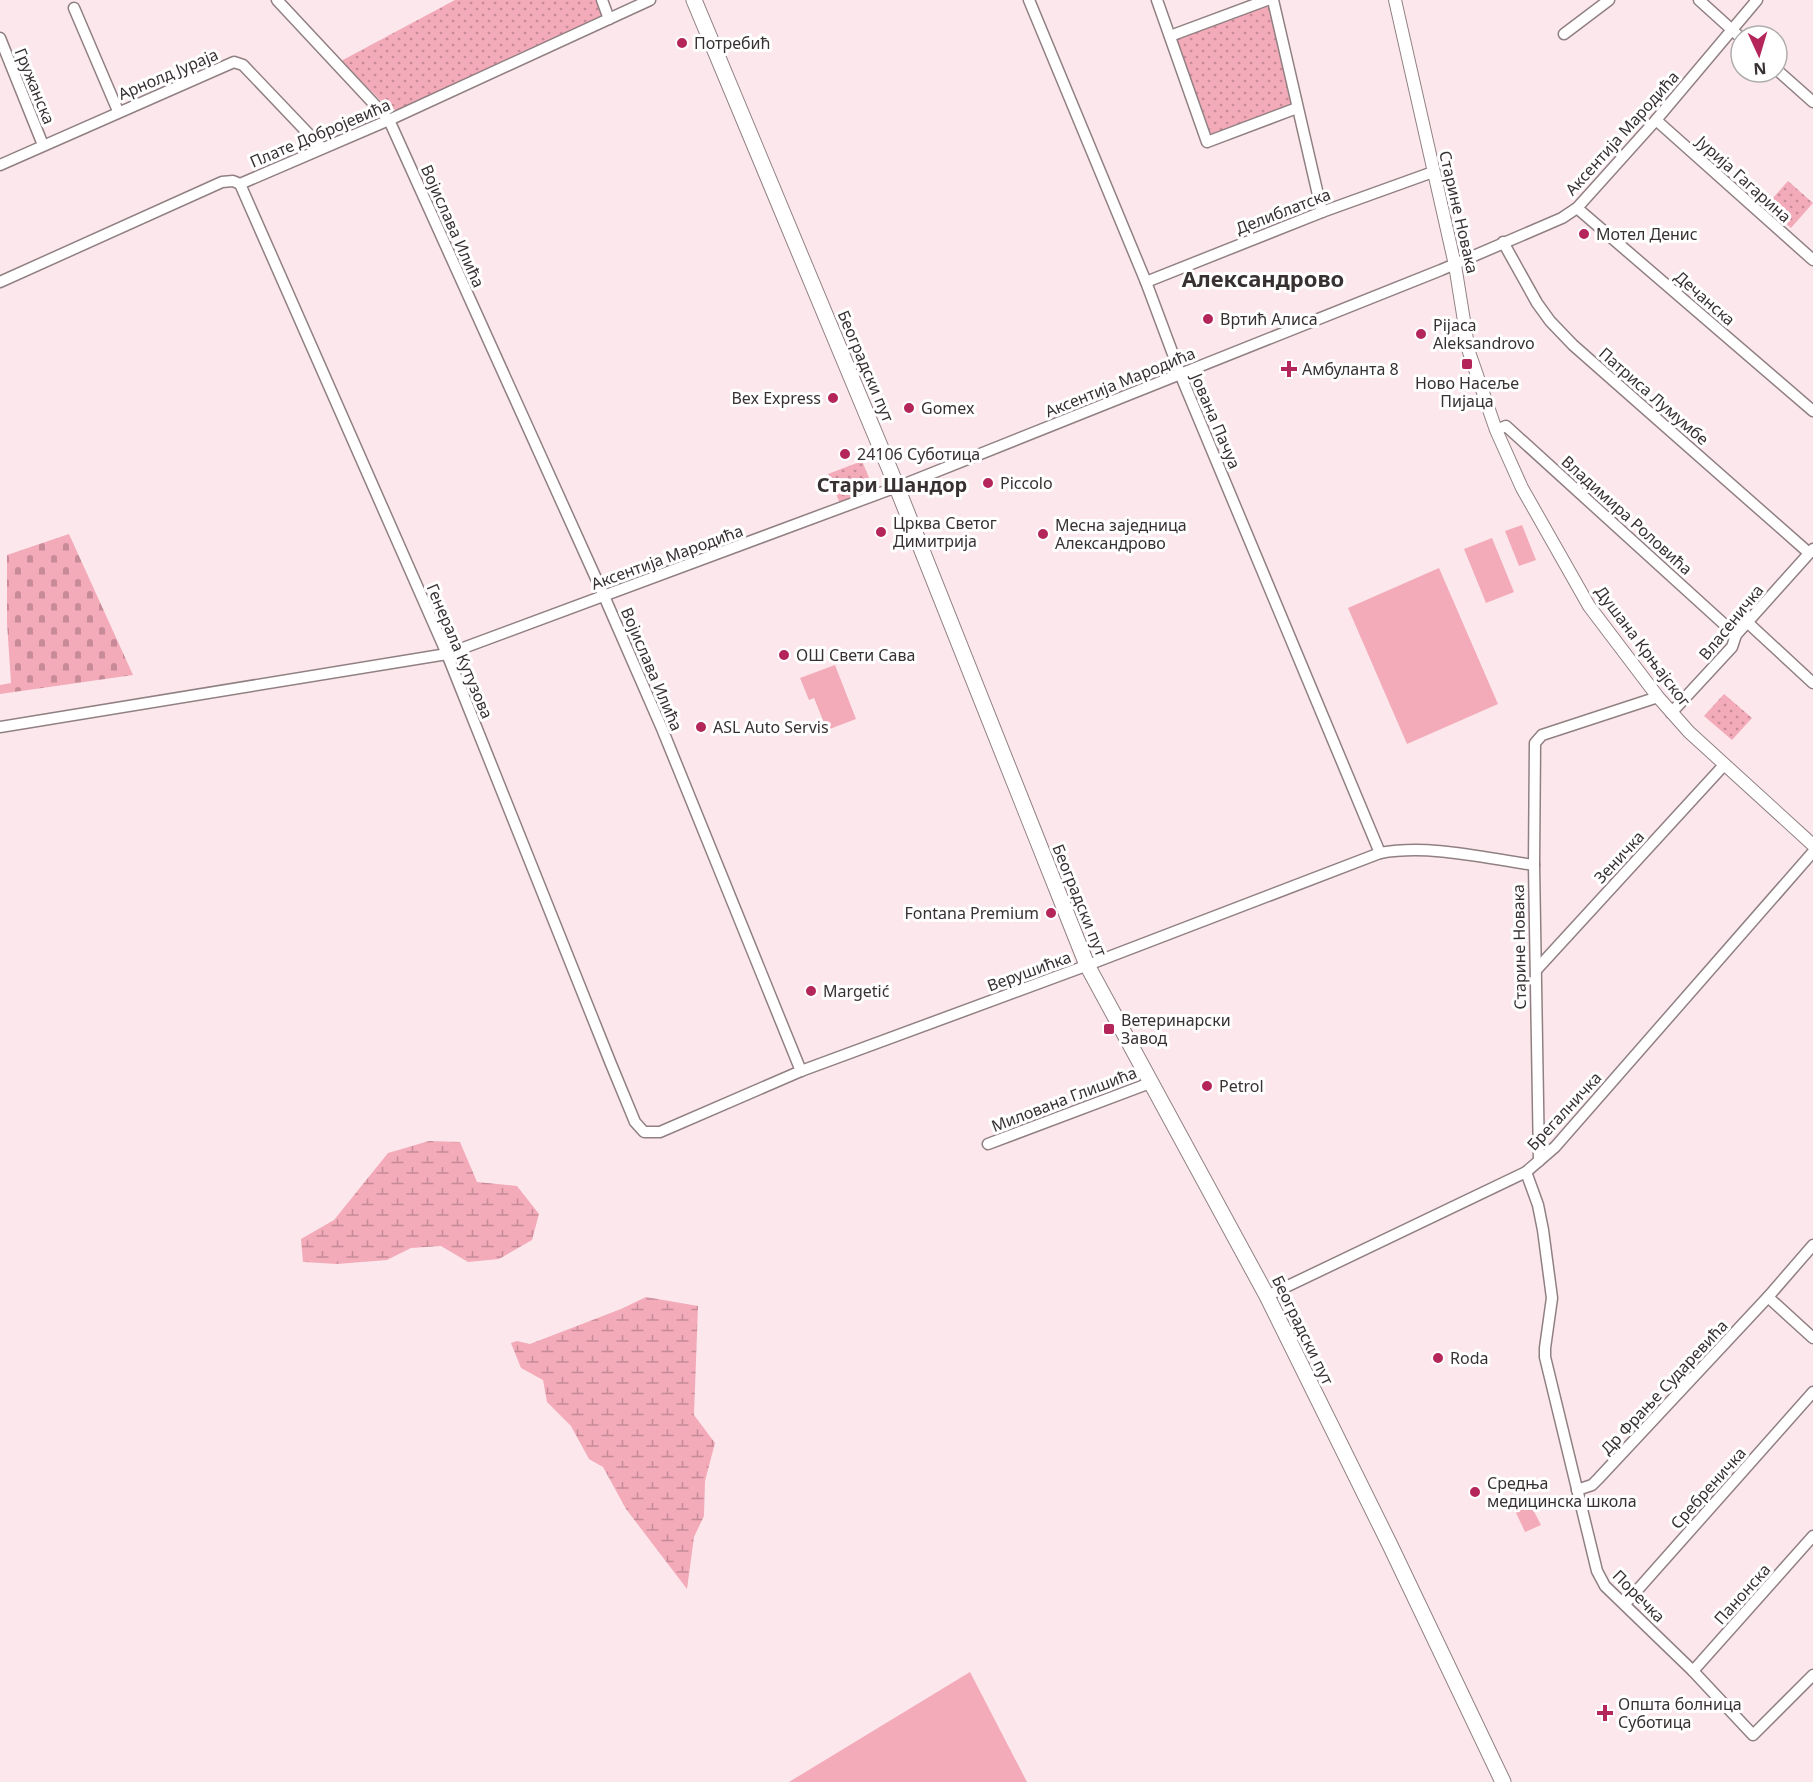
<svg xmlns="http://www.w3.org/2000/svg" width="1813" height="1782" font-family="'Noto Sans',sans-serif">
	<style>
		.grass { fill: #f3aab9 }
		.wetland { fill: url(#wetland-marsh) }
		.cemetery { fill: url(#cemetery-stones) }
		.park { fill: url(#park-dots) }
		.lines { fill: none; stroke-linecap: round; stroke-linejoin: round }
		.minor-casing { stroke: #918083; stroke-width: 13 }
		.tertiary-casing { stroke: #918083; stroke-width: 14 }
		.secondary-casing { stroke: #918083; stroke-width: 17 }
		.minor { stroke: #fff; stroke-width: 10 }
		.tertiary { stroke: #fff; stroke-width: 12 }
		.secondary { stroke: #fff; stroke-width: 15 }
		.poi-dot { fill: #b42559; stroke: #fff; stroke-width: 2 }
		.labels { text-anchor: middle; stroke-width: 6; stroke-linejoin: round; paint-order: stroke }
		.poi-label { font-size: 16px; fill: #383132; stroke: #fff; text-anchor: start }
		.street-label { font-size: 16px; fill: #383132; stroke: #fff }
		.quarter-label { font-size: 20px; font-weight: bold; fill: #383132; stroke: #fff }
		.district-label { font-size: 22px; font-weight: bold; fill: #383132; stroke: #fff }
	</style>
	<defs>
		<pattern id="wetland-marsh" width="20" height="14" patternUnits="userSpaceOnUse" patternTransform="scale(1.5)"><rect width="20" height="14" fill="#f3aab9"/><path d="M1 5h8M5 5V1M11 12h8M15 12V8" fill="none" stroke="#c68b97"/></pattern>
		<pattern id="cemetery-stones" width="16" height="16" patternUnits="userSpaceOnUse" patternTransform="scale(1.5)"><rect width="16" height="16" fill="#f3aab9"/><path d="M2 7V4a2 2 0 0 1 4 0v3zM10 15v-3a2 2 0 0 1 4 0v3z" fill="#c68b97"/></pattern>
		<pattern id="park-dots" width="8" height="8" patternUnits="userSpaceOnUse" patternTransform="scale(1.5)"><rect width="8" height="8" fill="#f3aab9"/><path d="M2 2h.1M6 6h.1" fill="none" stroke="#c68b97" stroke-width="1.8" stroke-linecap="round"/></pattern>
	</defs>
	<rect width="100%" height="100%" fill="#fce8ec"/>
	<!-- grass -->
	<g class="grass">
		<path d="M1522 525 1536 560 1519 566 1505 531Z"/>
		<path d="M1492 538 1514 592 1486 603 1464 549Z"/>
		<path d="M1439 568 1498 704 1407 744 1348 608Z"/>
		<path d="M835 665 856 719 827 730 814 698 809 700 800 678Z"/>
		<path d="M1526 1496 1541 1525 1525 1532 1511 1502Z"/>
		<path d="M970 1672 1027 1782H789Z"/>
	</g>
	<!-- wetland -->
	<g class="wetland">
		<path d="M429 1141 460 1142 477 1182 517 1186 539 1214 532 1240 499 1259 468 1262 441 1246 411 1248 387 1260 337 1264 303 1262 301 1239 334 1220 388 1153Z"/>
		<path d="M646 1297 698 1306 694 1415 715 1443 705 1481 704 1516 694 1537 687 1589 626 1509 603 1467 589 1459 571 1426 547 1402 543 1380 521 1368 511 1343 517 1341 530 1344 621 1309Z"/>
	</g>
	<!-- cemetery -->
	<path class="cemetery" d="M69 534 133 675 0 694V685L11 683 7 623V555Z"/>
	<!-- park -->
	<g class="park">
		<path d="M455 0H596L602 17 399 111 387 107 341 61Z"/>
		<path d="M1268 4 1291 105 1211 134 1176 38Z"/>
		<path d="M1788 181 1813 203 1791 228 1766 206Z"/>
		<path d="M862 461 875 492 841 506 828 474Z"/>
		<path d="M1724 694 1752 718 1732 740 1704 716Z"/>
	</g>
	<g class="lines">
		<!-- minor casing -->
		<g class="minor-casing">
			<g id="minor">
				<path d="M277 0 389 120 604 596 663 731 801 1071"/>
				<path d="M602 0 609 19"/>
				<path d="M1029 0 1146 282 1183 381 1380 853"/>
				<path d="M1157 0 1207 142 1297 108"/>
				<path d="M1273 0 1322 212"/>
				<path d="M1699 0 1741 38"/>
				<path d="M74 8 118 111"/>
				<path d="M1564 34 1609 0"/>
				<path d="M1170 36 1267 0"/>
				<path d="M0 38 43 145"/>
				<path d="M1777 70 1813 102"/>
				<path d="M1656 120 1813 260"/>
				<path d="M0 165 234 62 243 65 322 148"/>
				<path d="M240 184 447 654 611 1064 635 1122 644 1132H660L801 1071 1080 968 1380 853C1430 844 1484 858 1534 865"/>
				<path d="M1577 208 1813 411"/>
				<path d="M1503 242 1537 303 1550 321 1573 345 1809 553"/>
				<path d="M0 282 222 182 233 181 240 184 389 120 650 0"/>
				<path d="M1146 282 1322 212 1433 172"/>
				<path d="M1496 430 1506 426 1736 635"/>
				<path d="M1747 622 1813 683"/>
				<path d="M1671 713 1732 647 1736 635 1813 549"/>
				<path d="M0 727 447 654 910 482 1441 270 1562 218 1577 208 1656 120 1757 0"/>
				<path d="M1537 969 1724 765"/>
				<path d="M988 1144 1150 1083"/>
				<path d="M1539 1161 1534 865 1535 743 1542 735 1658 697"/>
				<path d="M1526 1172 1538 1205 1543 1230 1552 1298 1545 1348V1357L1597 1571 1605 1586 1693 1671 1753 1735 1813 1675"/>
				<path d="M1267 1296 1526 1172 1555 1147 1813 852"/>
				<path d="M1768 1297 1813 1338"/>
				<path d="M1577 1490 1592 1485 1598 1479 1768 1297 1813 1245"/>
				<path d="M1625 1604 1813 1392"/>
				<path d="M1693 1671 1813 1536"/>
			</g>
		</g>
		<!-- tertiary casing -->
		<g class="tertiary-casing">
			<path id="tertiary" d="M1395 0 1455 265 1469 352 1496 430 1522 488 1589 606 1658 697 1689 732 1813 845"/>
		</g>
		<!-- secondary casing -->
		<g class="secondary-casing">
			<path id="secondary" d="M694 0 890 470 1087 965 1267 1296 1390 1545 1503 1782"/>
		</g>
		<!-- minor -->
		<use href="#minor" class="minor"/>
		<!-- tertiary -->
		<use href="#tertiary" class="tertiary"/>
		<!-- secondary -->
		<use href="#secondary" class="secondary"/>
	</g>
	<!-- markers -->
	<g class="poi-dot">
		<circle cx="682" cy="43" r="6"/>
		<circle cx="1584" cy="234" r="6"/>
		<circle cx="1208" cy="319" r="6"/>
		<circle cx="1421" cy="334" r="6"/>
		<rect x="1461" y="358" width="12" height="12" rx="3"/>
		<path d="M1286 360h6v6h6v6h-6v6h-6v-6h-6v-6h6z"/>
		<circle cx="833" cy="398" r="6"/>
		<circle cx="909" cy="408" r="6"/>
		<circle cx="845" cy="454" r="6"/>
		<circle cx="988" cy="483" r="6"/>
		<circle cx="881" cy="532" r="6"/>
		<circle cx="1043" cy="534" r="6"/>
		<circle cx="784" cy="655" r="6"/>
		<circle cx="701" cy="727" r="6"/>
		<circle cx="1051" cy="913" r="6"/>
		<circle cx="811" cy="991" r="6"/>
		<rect x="1103" y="1023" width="12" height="12" rx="3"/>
		<circle cx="1207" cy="1086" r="6"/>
		<circle cx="1438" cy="1358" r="6"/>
		<circle cx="1475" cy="1492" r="6"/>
		<path d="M1602 1704h6v6h6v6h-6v6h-6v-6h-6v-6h6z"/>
	</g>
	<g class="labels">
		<!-- poi labels -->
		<g class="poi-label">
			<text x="694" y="49">Потребић</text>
			<text x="1596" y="240">Мотел Денис</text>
			<text x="1220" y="325">Вртић Алиса</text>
			<text x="1433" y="331">Pijaca<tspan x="1433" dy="18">Aleksandrovo</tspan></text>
			<text x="1302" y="375">Амбуланта 8</text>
			<text x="1467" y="389" text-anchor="middle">Ново Насеље<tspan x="1467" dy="18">Пијаца</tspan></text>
			<text x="821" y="404" text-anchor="end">Bex Express</text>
			<text x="921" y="414">Gomex</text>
			<text x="857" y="460">24106 Суботица</text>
			<text x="1000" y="489">Piccolo</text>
			<text x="893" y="529">Црква Светог<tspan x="893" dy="18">Димитрија</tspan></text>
			<text x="1055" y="531">Месна заједница<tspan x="1055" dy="18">Александрово</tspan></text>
			<text x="796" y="661">ОШ Свети Сава</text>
			<text x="713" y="733">ASL Auto Servis</text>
			<text x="1039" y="919" text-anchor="end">Fontana Premium</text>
			<text x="823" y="997">Margetić</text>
			<text x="1121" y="1026">Ветеринарски<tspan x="1121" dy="18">Завод</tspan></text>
			<text x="1219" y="1092">Petrol</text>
			<text x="1450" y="1364">Roda</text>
			<text x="1487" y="1489">Средња<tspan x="1487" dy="18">медицинска школа</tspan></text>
			<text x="1618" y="1710">Општа болница<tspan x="1618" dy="18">Суботица</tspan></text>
		</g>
		<!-- street labels -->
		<g class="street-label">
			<text transform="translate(168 74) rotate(-23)" y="6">Арнолд Јураја</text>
			<text transform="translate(35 86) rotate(68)" y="6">Гружанска</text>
			<text transform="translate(320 133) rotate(-23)" y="6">Плате Добројевића</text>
			<text transform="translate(1622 133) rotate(-48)" y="6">Аксентија Мародића</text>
			<text transform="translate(1744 179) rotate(42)" y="6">Јурија Гагарина</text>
			<text transform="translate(1283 211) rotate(-21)" y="6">Делиблатска</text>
			<text transform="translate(1459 212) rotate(77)" y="6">Старине Новака</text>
			<text transform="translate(453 226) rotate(66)" y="6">Војислава Илића</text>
			<text transform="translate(1705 298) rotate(41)" y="6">Дечанска</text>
			<text transform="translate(866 366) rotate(67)" y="6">Београдски пут</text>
			<text transform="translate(1120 382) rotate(-22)" y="6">Аксентија Мародића</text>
			<text transform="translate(1654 396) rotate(41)" y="6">Патриса Лумумбе</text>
			<text transform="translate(1216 421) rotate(67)" y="6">Јована Пачуа</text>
			<text transform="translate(1627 515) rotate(42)" y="6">Владимира Роловића</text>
			<text transform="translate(667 557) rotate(-20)" y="6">Аксентија Мародића</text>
			<text transform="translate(1731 622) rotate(-51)" y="6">Власеничка</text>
			<text transform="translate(1643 646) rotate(53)" y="6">Душана Крњајског</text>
			<text transform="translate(460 651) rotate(67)" y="6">Генерала Кутузова</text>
			<text transform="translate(652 669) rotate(67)" y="6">Војислава Илића</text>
			<text transform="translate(1619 857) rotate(-47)" y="6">Зеничка</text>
			<text transform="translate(1080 900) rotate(68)" y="6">Београдски пут</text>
			<text transform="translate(1519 947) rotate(-91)" y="6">Старине Новака</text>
			<text transform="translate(1029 971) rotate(-20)" y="6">Верушићка</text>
			<text transform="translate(1064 1099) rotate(-21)" y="6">Милована Глишића</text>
			<text transform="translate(1564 1111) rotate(-47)" y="6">Брегалничка</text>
			<text transform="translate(1303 1330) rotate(64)" y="6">Београдски пут</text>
			<text transform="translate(1664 1387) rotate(-47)" y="6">Др Фрање Сударевића</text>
			<text transform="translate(1708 1488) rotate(-48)" y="6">Сребреничка</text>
			<text transform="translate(1742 1594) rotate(-48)" y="6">Панонска</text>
			<text transform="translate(1639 1596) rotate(45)" y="6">Поречка</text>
		</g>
		<!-- quarter labels -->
		<g class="quarter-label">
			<text x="892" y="492">Стари Шандор</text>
		</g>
		<!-- district labels -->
		<g class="district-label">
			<text x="1263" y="287">Александрово</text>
		</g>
	</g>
	<!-- north arrow -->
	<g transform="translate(1759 54) rotate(176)"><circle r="28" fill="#ffffff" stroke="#afadad" stroke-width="1.5"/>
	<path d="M0-4.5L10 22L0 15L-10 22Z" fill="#b42559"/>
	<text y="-9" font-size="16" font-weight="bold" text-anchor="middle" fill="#383132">N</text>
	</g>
</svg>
